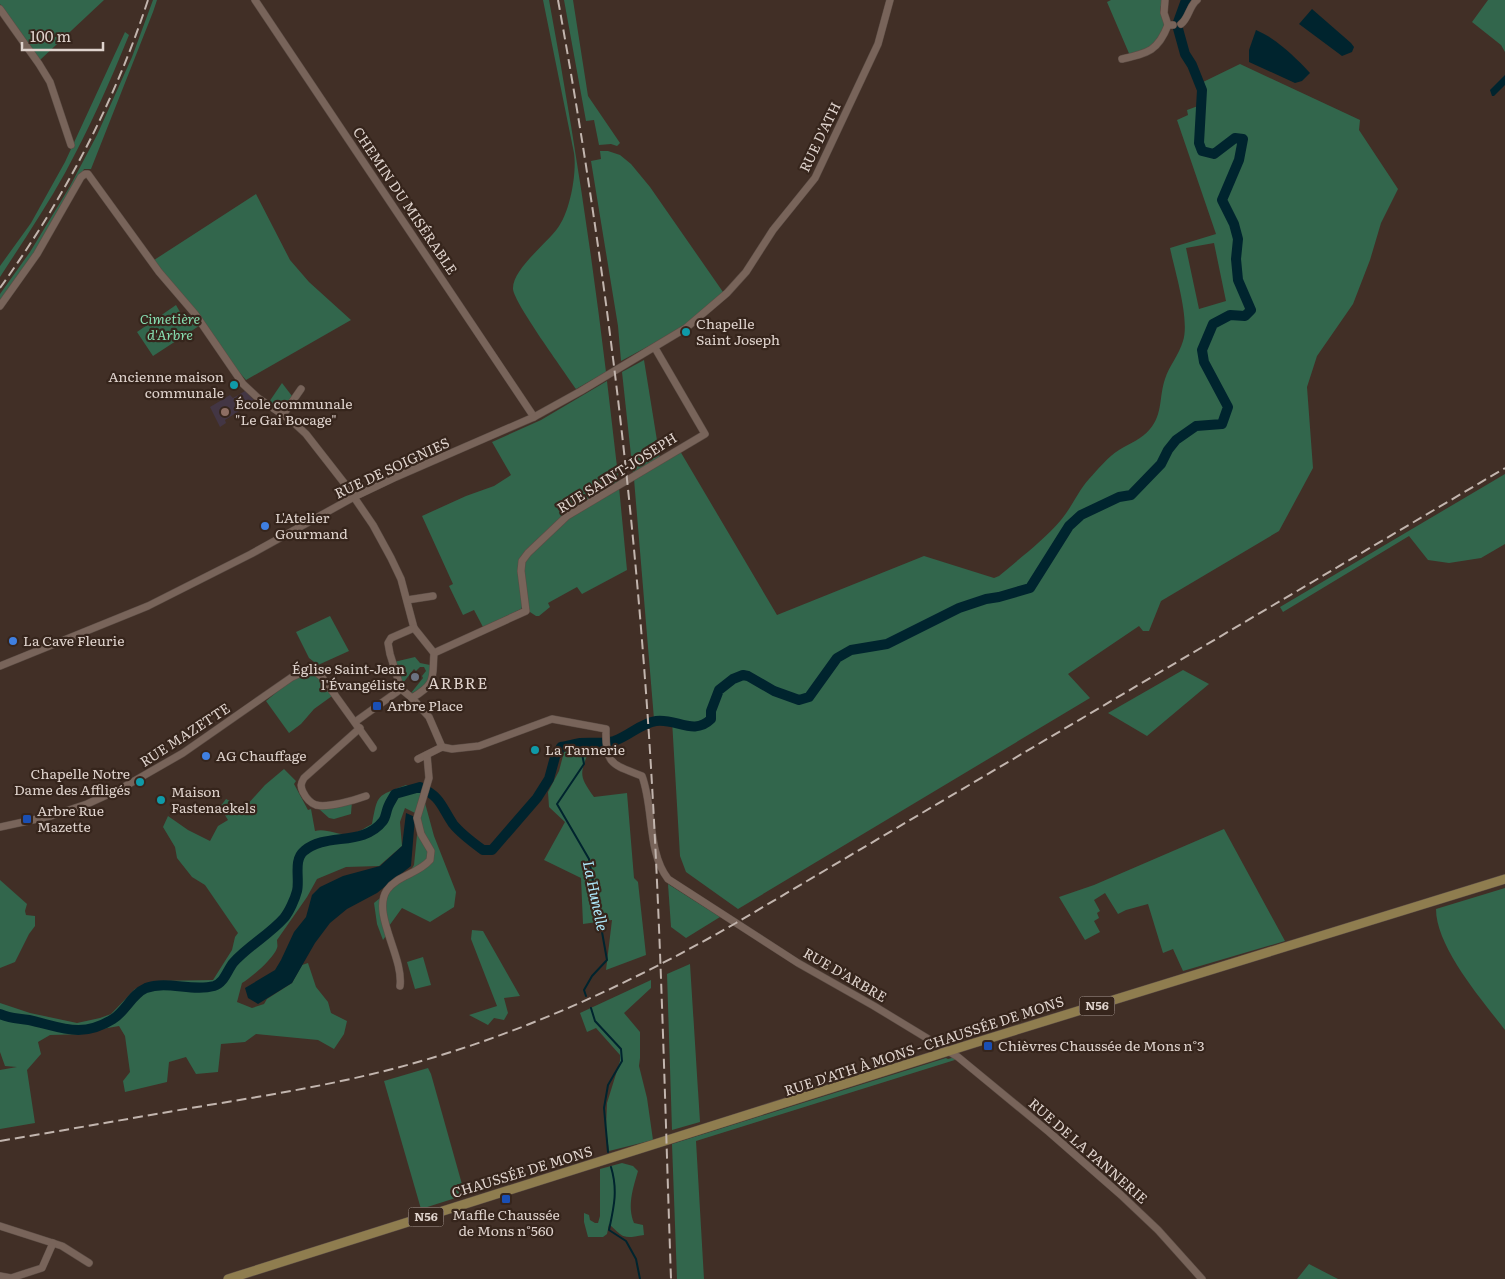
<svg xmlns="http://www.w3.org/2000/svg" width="1505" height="1279" font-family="Literata,serif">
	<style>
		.education { fill: #433644 }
		.green { fill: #32664c; fill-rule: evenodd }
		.water { fill: #00242e }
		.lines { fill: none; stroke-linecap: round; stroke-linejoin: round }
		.stream { stroke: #00242e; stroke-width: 2 }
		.river { stroke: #00242e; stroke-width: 10 }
		.minor-casing { stroke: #5b4c44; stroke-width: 8 }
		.major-casing { stroke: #5b4c44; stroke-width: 10 }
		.minor { stroke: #78645a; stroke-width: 7 }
		.major { stroke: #8f7d4f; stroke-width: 9 }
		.rail { stroke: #c2b5ae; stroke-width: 2; stroke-dasharray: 10 5; stroke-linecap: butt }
		.culture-dot { fill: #0f9aa8; stroke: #36251c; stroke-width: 2 }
		.education-dot { fill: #8d6e63; stroke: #36251c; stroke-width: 2 }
		.shop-dot { fill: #3f7fe0; stroke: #36251c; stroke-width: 2 }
		.worship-dot { fill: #6b7280; stroke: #36251c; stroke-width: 2 }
		.transit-dot { fill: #1a4fb4; stroke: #36251c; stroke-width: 2 }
		.labels { text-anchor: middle; stroke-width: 4.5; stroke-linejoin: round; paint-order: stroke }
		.shield { fill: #36251c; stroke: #ac9f98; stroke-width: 1 }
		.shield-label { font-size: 12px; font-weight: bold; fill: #dfd3cd }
		.street-label { font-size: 14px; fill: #dfd3cd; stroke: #36251c }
		.park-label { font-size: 14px; font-style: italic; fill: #86ddb0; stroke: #36251c }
		.poi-label { font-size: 14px; fill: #dfd3cd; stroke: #36251c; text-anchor: start }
		.water-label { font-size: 15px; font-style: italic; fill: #ade7fa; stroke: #36251c }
		.quarter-label { font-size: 16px; letter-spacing: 1px; fill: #dfd3cd; stroke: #36251c }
	</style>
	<rect width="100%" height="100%" fill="#412f26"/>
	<!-- education -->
	<path class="education" d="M245 391 255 401 225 420 226 423 220 427 210 407 230 395 233 398Z"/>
	<!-- green -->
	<g class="green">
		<path d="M0 0H104L40 60 0 4Z"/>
		<path d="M153 0H157L153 12 91 169H84L54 223 0 303V294L30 252 69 188 97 135 132 57Z"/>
		<path d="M543 0H549C572 123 591 247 606 372L576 389C565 372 514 303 513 289 512 270 546 244 557 229 570 213 577 173 574 153Z"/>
		<path d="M564 0H573L588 96 620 143 617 146 611 144 599 145 594 120 586 121Z"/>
		<path d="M1111 0H1162L1160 11 1166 26 1157 48 1131 58 1107 2Z"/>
		<path d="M1488 0H1505V52L1501 45 1472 22Z"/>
		<path d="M125 32 129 35C110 82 89 129 65 173 45 209 22 243 0 277V266L31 223 65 162Z"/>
		<path d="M1240 64 1360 120 1359 130 1398 189 1381 223 1370 260 1353 304 1317 356 1307 387 1313 468 1279 531 1161 601 1149 631H1143L1139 626 1068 674 1090 698 738 909 686 872 680 856 672 720 654 719 634 479 680 451 777 615 924 556 994 578 999 576C1020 558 1043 541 1061 520 1072 507 1078 491 1089 479 1098 469 1108 457 1119 450 1130 443 1142 439 1150 429 1163 414 1159 396 1165 379 1169 366 1179 355 1183 341 1190 319 1175 272 1170 248L1216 234 1177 120 1188 115 1187 110 1198 106V91L1203 89 1201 83ZM1214 243 1226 301 1199 309 1186 248ZM1070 525 1030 588C1006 595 982 599 959 608 932 620 905 644 875 646 906 637 929 619 959 607 981 598 1006 593 1029 587L1052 549ZM739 672C757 675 791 706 807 697 815 693 818 681 823 676L809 697 799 700 772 691 751 678 734 676Z"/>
		<path d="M600 151H608L620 155 631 164 650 187 723 292 684 327 621 361 618 326 591 161 601 159Z"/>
		<path d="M256 194 290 260 309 282 351 320 246 380 216 346 151 262Z"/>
		<path d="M176 305 184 319 194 318 199 326 153 356 137 332Z"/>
		<path d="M644 360 660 459 633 474 622 372Z"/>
		<path d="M607 381 619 484 569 512 525 553 523 605 521 609 483 627 474 610 463 615 449 586 453 584 422 516 466 496 494 486 511 475 492 442 541 420Z"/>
		<path d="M282 383 292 396 282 410 269 402Z"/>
		<path d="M1505 474V544L1481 558 1449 563 1428 560 1409 536 1283 612 1280 607Z"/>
		<path d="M619 487 627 570 582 594 577 587 548 603 550 607 539 616H536L530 612 528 603 523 568 527 556 565 520Z"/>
		<path d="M330 616 349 651 318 665 309 658 296 632Z"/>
		<path d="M415 657 420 663 430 665C433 679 424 688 412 693H411L423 678 422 676 426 671 424 667H420L416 671 414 669 403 683 394 662Z"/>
		<path d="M1183 670 1209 684 1147 736 1108 713Z"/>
		<path d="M307 673 316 674 332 696 314 709 301 724 289 733 266 701 290 681Z"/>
		<path d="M590 749C580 773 578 775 594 797L627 793 634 878 638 882 646 955 606 970 612 920 583 924 581 878 544 860 565 822 549 807 548 792 559 771 564 752Z"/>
		<path d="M284 769 296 781 294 784 308 810 311 809 315 831C327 828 338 836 350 834 357 833 365 828 372 824 378 793 376 797 406 785L422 792 434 836 456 892 454 907 430 922 402 908 389 926 390 930 383 940 377 924 374 903 408 875 414 865 419 815 405 808 400 822 402 846 379 866 346 867 317 879 307 897 277 940C277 943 278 946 277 948 274 958 251 978 242 983L237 1002 252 1008 264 1004 267 999 292 983 302 965 308 963 316 987 328 1002 331 1013 347 1021 344 1034 334 1049 318 1040 256 1034 245 1042 221 1044 218 1072 196 1074 186 1057 169 1062 167 1082 125 1092 123 1081 130 1072 125 1036 119 1026 102 1029 85 1034 50 1035 38 1042 41 1054 27 1070 35 1123 0 1129V1070L17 1067 5 1066 0 1052V1003L30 1013 77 1023 100 1018 111 1014 135 989 154 981 213 980 232 950 235 937 238 933 205 885 192 877 177 858 175 847 163 827 168 816 188 830 210 841 218 826 228 820 220 807 226 799 238 805 246 806 265 785Z"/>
		<path d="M352 801 351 814 334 819 329 818 319 809 320 807Z"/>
		<path d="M1224 829 1285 941 1183 971 1173 949 1163 953 1148 904 1126 910 1118 914 1105 893 1094 900 1100 911 1097 913 1099 918 1094 921 1100 932 1085 940 1059 897 1094 885Z"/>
		<path d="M0 880 27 904 25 911 26 915 35 916V926L29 934 15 962 0 968Z"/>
		<path d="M668 884 720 917 686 938 671 927Z"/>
		<path d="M1505 888V1030C1482 1000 1436 947 1436 909Z"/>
		<path d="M472 930 483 931 520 996 504 998 508 1013 504 1020 494 1018 488 1025 469 1015 497 1006 471 939Z"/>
		<path d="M423 957 431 985 415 989 407 962Z"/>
		<path d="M690 964 700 1122 672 1130 667 974Z"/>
		<path d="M651 980V988L624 1013 640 1032V1058L639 1066 647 1098 653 1140 609 1151 606 1129 607 1103 620 1061V1055L596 1028 587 1032 580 1013Z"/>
		<path d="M955 1057 958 1059 696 1141 704 1279H677L672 1144 946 1058 948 1059Z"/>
		<path d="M428 1068 431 1074 465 1195 421 1209 384 1081Z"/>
		<path d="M622 1163 633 1166 638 1171C633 1188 627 1206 634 1223L643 1225 644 1235C622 1239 624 1238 609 1224L607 1234 603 1237H588L584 1222V1213L589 1215 590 1220 595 1223H598L600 1216V1169Z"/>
		<path d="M1309 1264 1338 1279H1297Z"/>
	</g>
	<!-- water -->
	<g class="water">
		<path d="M1312 9 1351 43 1354 47 1352 52 1342 56 1299 24Z"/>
		<path d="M1256 30C1277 39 1295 57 1310 73L1302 81 1295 83 1249 62V50Z"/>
		<path d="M1505 75V85L1494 96H1492L1490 90Z"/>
		<path d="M406 813 415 817 411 866 377 893 347 909 330 923 315 943 292 983 258 1004 248 998 245 988 275 970 281 960 294 932 306 917 312 895 320 887 343 876 380 866 402 846Z"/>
	</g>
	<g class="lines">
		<!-- stream -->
		<g class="stream">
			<path d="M580 743 584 764 557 804 589 859 607 960 592 976 584 990 586 996"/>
			<path d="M591 1008 595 1021 621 1049 622 1061 608 1085 604 1108 608 1152"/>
			<path d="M611 1167C618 1190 614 1207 609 1230L626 1241 636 1259 640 1279"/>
		</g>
		<!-- river -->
		<path class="river" d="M0 1014C10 1019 19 1018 29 1020 61 1027 81 1039 113 1019 125 1012 132 994 146 988 167 980 192 992 214 986 224 983 227 971 233 963 248 946 269 935 284 918 289 912 295 899 297 891 300 879 293 860 304 851 326 832 363 847 383 821 386 817 386 812 388 807 390 802 393 798 395 794L420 787C441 797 441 806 453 824 461 834 472 842 483 850H492L537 798 549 779 555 757 561 747C567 746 573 744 580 743 591 742 603 744 614 741 629 736 641 723 656 721 676 718 694 736 711 719V711L719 690 733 679 743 675 748 676 774 691 799 700 809 697 837 658 851 650 887 644 959 608 986 599 999 597 1030 588 1069 526 1081 515 1119 497 1131 495 1161 464 1168 450 1176 440 1196 426 1222 424 1228 407 1204 362 1202 350 1213 324 1230 315 1245 316 1251 310 1238 280 1236 259 1238 239 1234 224 1222 200 1239 160 1243 139 1235 138 1214 154 1202 151 1199 143 1202 90 1192 65 1185 54 1177 25 1186 0"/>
		<!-- minor casing -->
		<g class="minor-casing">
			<g id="minor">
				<path d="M255 0 534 417"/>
				<path d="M1165 0 1164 13 1168 25H1173"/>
				<path d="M0 9 39 64 50 82 71 145"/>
				<path d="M1181 24C1189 18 1189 6 1197 0"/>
				<path d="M1122 59C1148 53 1158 51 1168 25"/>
				<path d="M0 306 37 254 81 177 85 174H88L159 272 195 314 243 384 258 398 292 421 306 434 345 484 373 525 391 558 401 579 414 628"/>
				<path d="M283 415 301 389"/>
				<path d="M407 600 433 596"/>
				<path d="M414 628 391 638 388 643 390 654 401 689 412 698 429 717 442 747"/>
				<path d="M434 653 526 611 521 571 522 561 528 553 567 516 705 434 655 348"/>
				<path d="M0 666 148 606 251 554 354 497 396 477 534 417 581 391 686 328 727 293 746 272 773 230 815 178 878 44 890 0"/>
				<path d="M412 698C437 683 432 679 434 653L414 628"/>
				<path d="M355 722 401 689"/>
				<path d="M360 728 304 778C301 783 300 786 303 792 306 798 310 803 316 805 328 808 355 800 366 796"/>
				<path d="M442 747 452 749 479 746 552 719 606 729C605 765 612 764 642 776 654 808 647 852 668 879L798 963 874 1006 958 1057 1049 1132 1121 1195 1158 1230 1202 1279"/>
				<path d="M418 759 442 747"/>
				<path d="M0 827 51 816 87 804 122 788 183 753 292 677 305 671H315L322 677 373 748"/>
				<path d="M400 986C404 957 371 913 387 890 398 875 418 874 430 860L431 851 421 834 417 818 429 778 427 755"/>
				<path d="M0 1226 62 1246 89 1263"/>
				<path d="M0 1276 11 1278 42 1268 53 1243"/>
			</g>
		</g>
		<!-- major casing -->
		<g class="major-casing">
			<path id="major" d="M228 1279 971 1044 1505 879"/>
		</g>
		<!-- minor -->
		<use href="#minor" class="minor"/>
		<!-- major -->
		<use href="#major" class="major"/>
		<!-- rail -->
		<g class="rail">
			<path d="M558 0C599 225 628 451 645 679 660 878 664 1079 671 1279"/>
			<path d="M0 288C63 200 114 104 148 0"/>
			<path d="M0 1141C72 1129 143 1116 215 1104 289 1092 363 1079 435 1057 541 1025 640 978 736 923L1505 468"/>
		</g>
	</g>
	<!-- markers -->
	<g class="culture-dot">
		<circle cx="686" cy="332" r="5"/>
		<circle cx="234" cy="385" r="5"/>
		<circle cx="535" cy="750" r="5"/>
		<circle cx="140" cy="782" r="5"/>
		<circle cx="161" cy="800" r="5"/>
	</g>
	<circle class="education-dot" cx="225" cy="412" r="5"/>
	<g class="shop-dot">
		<circle cx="265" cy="526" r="5"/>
		<circle cx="13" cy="641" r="5"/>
		<circle cx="206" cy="756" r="5"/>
	</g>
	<circle class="worship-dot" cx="415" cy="677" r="5"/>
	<g class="transit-dot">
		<rect x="372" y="701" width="10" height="10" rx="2.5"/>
		<rect x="22" y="814" width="10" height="10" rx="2.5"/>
		<rect x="983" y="1041" width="10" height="10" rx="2.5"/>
		<rect x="501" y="1194" width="10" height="10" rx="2.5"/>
	</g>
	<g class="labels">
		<!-- shield labels -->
		<g class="shield">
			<rect x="1079.5" y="996.5" width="35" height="19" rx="4"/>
			<rect x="408.5" y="1207.5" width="35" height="19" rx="4"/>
		</g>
		<g class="shield-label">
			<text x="1097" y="1010">N56</text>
			<text x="426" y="1221">N56</text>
		</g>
		<!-- street labels -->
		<g class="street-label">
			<text transform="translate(820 137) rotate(-64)" y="5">RUE D'ATH</text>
			<text transform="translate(405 201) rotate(56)" y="5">CHEMIN DU MISÉRABLE</text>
			<text transform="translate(392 468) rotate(-25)" y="5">RUE DE SOIGNIES</text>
			<text transform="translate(617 473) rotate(-32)" y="5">RUE SAINT-JOSEPH</text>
			<text transform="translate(185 735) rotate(-33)" y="5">RUE MAZETTE</text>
			<text transform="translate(845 975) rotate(30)" y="5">RUE D'ARBRE</text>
			<text transform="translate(924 1046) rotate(-18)" y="5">RUE D'ATH À MONS - CHAUSSÉE DE MONS</text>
			<text transform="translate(1088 1151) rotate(41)" y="5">RUE DE LA PANNERIE</text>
			<text transform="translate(522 1172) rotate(-17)" y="5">CHAUSSÉE DE MONS</text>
		</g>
		<!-- park labels -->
		<g class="park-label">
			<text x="170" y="324">Cimetière<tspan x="170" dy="16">d'Arbre</tspan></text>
		</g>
		<!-- poi labels -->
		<g class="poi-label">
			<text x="696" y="329">Chapelle<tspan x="696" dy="16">Saint Joseph</tspan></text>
			<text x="224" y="382" text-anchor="end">Ancienne maison<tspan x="224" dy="16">communale</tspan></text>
			<text x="235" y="409">École communale<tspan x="235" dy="16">"Le Gai Bocage"</tspan></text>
			<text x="275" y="523">L'Atelier<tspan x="275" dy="16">Gourmand</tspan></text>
			<text x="23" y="646">La Cave Fleurie</text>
			<text x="405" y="674" text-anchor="end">Église Saint-Jean<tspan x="405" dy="16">l'Évangéliste</tspan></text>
			<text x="387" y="711">Arbre Place</text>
			<text x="545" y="755">La Tannerie</text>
			<text x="216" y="761">AG Chauffage</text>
			<text x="130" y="779" text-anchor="end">Chapelle Notre<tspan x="130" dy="16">Dame des Affligés</tspan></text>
			<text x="171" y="797">Maison<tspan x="171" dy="16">Fastenaekels</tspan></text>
			<text x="37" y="816">Arbre Rue<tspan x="37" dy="16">Mazette</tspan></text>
			<text x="998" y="1051">Chièvres Chaussée de Mons n°3</text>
			<text x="506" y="1220" text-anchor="middle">Maffle Chaussée<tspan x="506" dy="16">de Mons n°560</tspan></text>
		</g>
		<!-- water labels -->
		<g class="water-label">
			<text transform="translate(595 896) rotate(78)" y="5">La Hunelle</text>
		</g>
		<!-- quarter labels -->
		<g class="quarter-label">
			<text x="458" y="689">ARBRE</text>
		</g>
	</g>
	<!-- scale -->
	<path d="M22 42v8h81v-8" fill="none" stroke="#dfd3cd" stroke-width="2.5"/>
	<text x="30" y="42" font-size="15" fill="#dfd3cd" stroke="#36251c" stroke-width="4" paint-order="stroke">100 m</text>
</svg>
